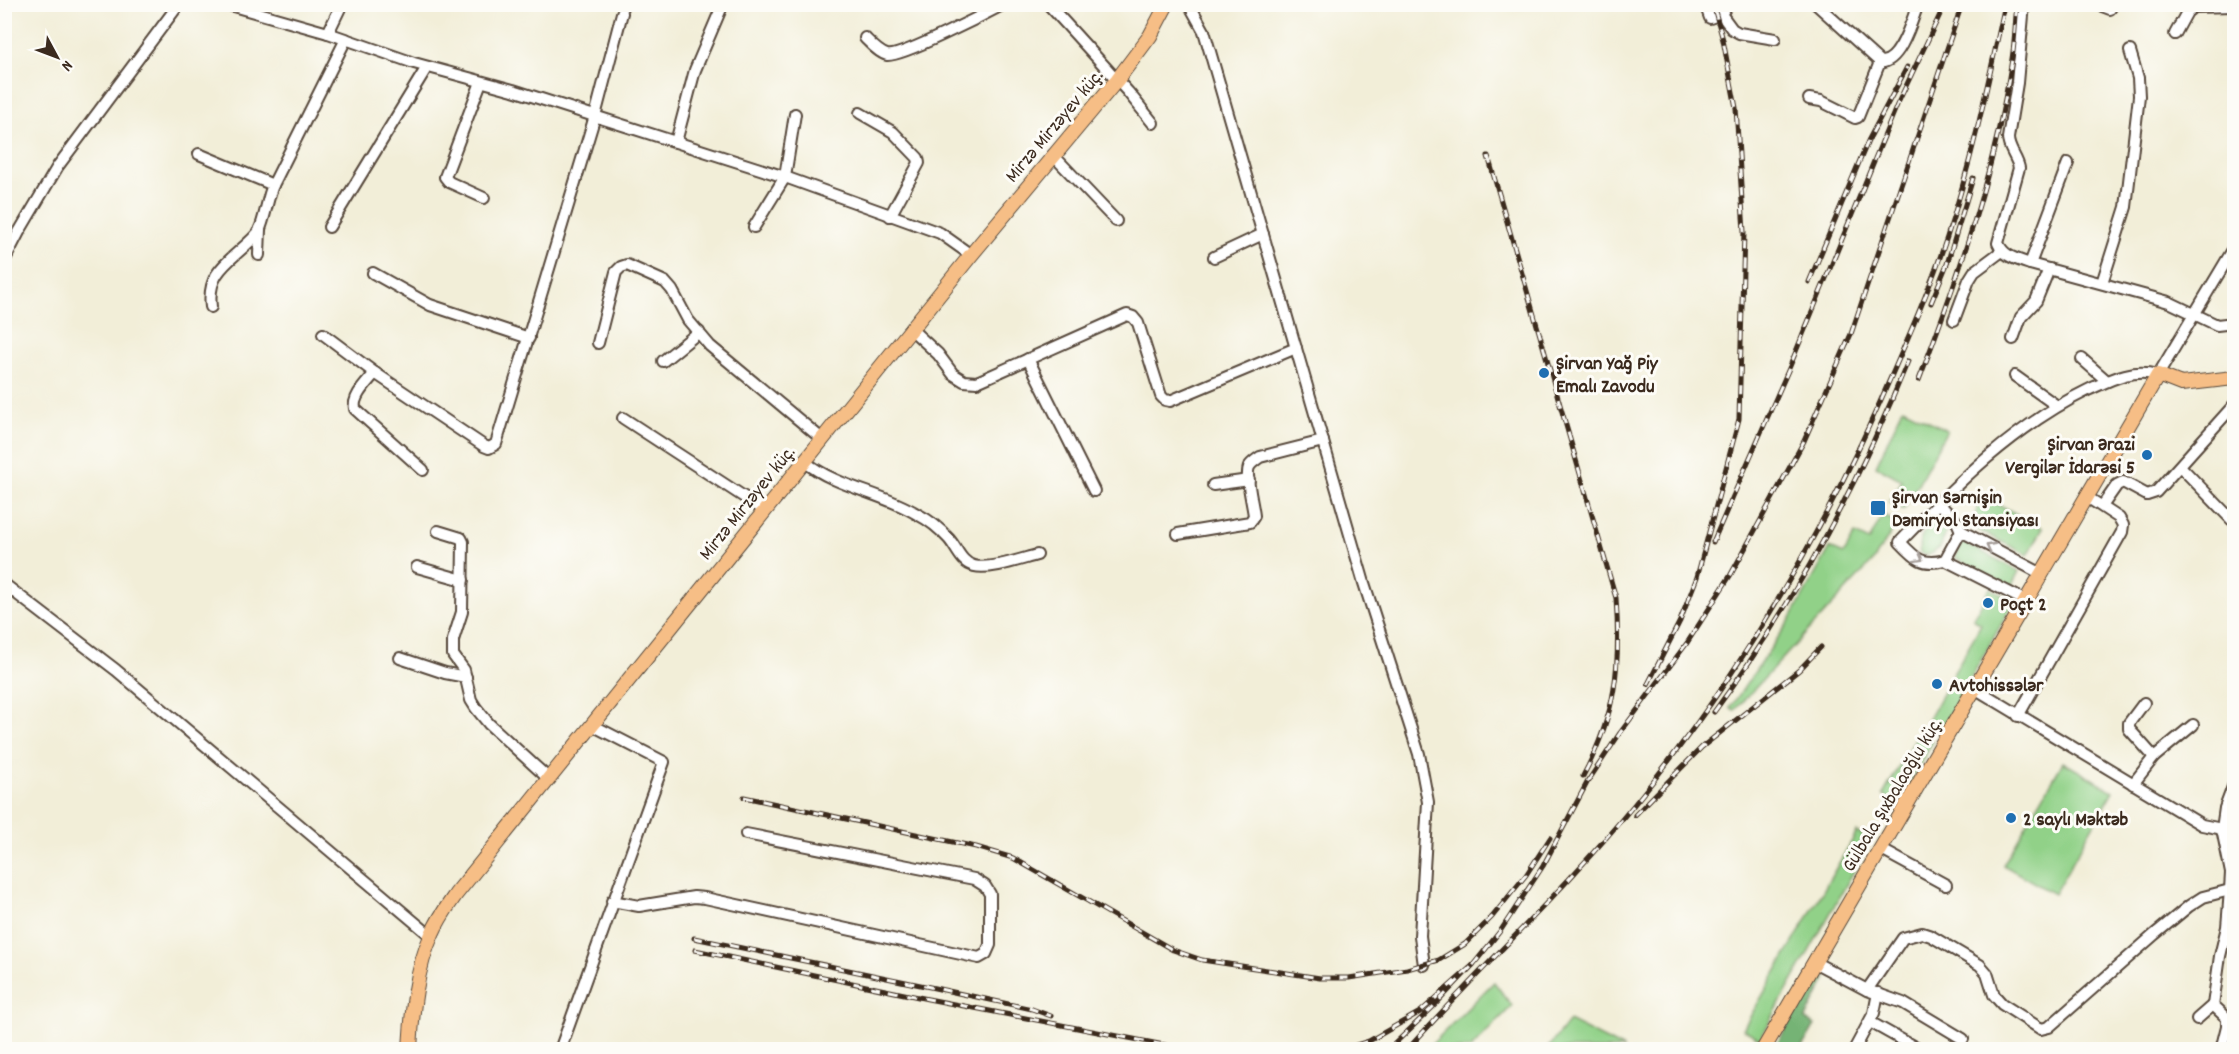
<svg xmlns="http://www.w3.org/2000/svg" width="2239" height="1054" font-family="Dekko,sans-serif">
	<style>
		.green { fill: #91d188; stroke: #667e53; stroke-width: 1.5 }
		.forest { fill: #74b374; stroke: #586e49; stroke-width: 1.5 }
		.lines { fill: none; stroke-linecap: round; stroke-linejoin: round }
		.minor-casing { stroke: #56473a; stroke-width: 14 }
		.major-casing { stroke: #56473a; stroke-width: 16 }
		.minor { stroke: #fff; stroke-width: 10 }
		.major { stroke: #f6be86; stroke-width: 14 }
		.rail-casing { stroke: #3b2a1e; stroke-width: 5 }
		.rail { stroke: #fdfcf7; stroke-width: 3; stroke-dasharray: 9; stroke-linecap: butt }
		.oneway { stroke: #a79f9a }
		.poi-dot { fill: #1f6fb2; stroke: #fdfcf7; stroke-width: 2 }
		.labels { text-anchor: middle; stroke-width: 6; stroke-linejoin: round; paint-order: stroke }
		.street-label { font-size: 20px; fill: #3b2a1e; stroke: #fdfcf7 }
		.poi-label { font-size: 20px; font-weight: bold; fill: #3b2a1e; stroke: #fdfcf7; text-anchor: start }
	</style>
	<rect width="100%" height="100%" fill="#fdfcf7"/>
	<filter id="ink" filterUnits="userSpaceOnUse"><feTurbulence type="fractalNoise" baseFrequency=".0167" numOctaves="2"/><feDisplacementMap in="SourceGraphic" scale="12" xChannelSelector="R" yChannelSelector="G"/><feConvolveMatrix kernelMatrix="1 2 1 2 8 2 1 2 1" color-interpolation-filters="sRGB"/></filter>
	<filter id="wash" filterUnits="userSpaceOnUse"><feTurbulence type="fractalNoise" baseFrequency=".008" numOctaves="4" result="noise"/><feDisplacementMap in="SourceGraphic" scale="24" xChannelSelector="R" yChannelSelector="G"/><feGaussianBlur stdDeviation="1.35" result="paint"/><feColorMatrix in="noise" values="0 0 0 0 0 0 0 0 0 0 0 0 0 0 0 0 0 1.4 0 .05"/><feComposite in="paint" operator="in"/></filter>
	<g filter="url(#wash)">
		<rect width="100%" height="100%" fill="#f2eed8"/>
		<!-- green -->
		<g class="green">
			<path d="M1903 408 1947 430 1904 510 1890 502 1902 480 1876 466Z"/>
			<path d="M1983 496 2043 528 2028 555 1970 526Z"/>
			<path d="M1883 515 1897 523 1874 560 1734 711 1730 708 1788 623 1830 548 1844 554 1855 534 1869 541Z"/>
			<path d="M1940 517 1946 519C1951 530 1937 563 1920 553 1916 541 1928 520 1940 517Z"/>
			<path d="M1963 542 2019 571 2011 587 1955 558Z"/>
			<path d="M1990 588 2014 602 1942 728 1927 721 1981 624 1973 619Z"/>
			<path d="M1918 734 1933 742 1897 804 1883 795Z"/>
			<path d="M2063 762 2113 791 2054 894 2003 865Z"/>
			<path d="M1857 832 1865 837 1859 850 1864 853 1760 1039 1743 1029Z"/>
			<path d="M1494 982 1512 1006 1470 1049H1427Z"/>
			<path d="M1569 1021 1624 1049H1547Z"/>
		</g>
		<!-- forest -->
		<path class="forest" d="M1817 974 1827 978 1805 1020 1815 1025 1801 1049H1774Z"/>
	</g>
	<g filter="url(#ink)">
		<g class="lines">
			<!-- minor casing -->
			<g class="minor-casing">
				<g id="minor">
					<path d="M226 4 328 33 414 63 513 90 785 177 940 233 971 255"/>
					<path d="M1048 4 1128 92 1153 123"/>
					<path d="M1189 4 1204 31 1364 583 1419 754 1428 802 1420 936 1424 965"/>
					<path d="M1705 4 1710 18 1721 14 1728 4"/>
					<path d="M1816 4 1880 62C1900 64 1912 20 1918 4"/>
					<path d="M2024 4 2017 83 2008 138C2008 149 2017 157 2019 168L1998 243C2004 257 2016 259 2030 264L2169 302 2217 325 2234 323"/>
					<path d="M2097 4 2110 9 2113 4"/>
					<path d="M1721 14 1732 29 1739 33 1775 39"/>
					<path d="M328 33 342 4"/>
					<path d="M2175 34 2187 12 2193 7 2234 6"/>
					<path d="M865 38C871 44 879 53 887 55 900 58 987 13 1004 4"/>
					<path d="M481 82 445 177 449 182 484 198"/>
					<path d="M1809 99 1821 101 1855 118 1858 117 1880 62"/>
					<path d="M860 113 893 132 918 158 919 163 890 216"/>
					<path d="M676 142 695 70 723 4"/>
					<path d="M199 154 273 185"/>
					<path d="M1053 155 1116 221"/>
					<path d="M329 227 427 67"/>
					<path d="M754 227 785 177 795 114"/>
					<path d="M259 255 260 229"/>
					<path d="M1214 257 1263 234"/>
					<path d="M4 261 19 232 58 166 179 4"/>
					<path d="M2030 264 2068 163"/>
					<path d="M373 273 430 305 529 338"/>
					<path d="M2102 283 2126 207 2139 96 2138 78 2130 51"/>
					<path d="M211 307C207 275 224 265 246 245 251 240 256 236 259 231 265 219 267 199 273 185L346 39"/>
					<path d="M1954 320 1969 280 1974 272 2002 251"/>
					<path d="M911 329 938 354 953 374 964 381 977 382 1127 315 1133 317 1138 323 1161 396 1165 400 1170 401 1296 348"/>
					<path d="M323 334 375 373 484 446 489 448 496 444 595 116 622 13"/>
					<path d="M2013 339 2021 317 2036 301 2049 269"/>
					<path d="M598 343 616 272 621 267 627 265 665 282 672 290 688 320 710 346 822 439"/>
					<path d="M1028 359 1094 491"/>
					<path d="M2082 359 2107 381"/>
					<path d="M663 361 699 332"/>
					<path d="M375 373C368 382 352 396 355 409L423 470"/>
					<path d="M2015 376 2057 406"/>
					<path d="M623 418 764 510"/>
					<path d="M804 461C837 488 881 492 917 514 929 520 940 529 949 539 957 548 961 563 974 566 990 570 1021 559 1037 555"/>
					<path d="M2180 466 2232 520"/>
					<path d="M1213 485 1249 480"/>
					<path d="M1938 503 1957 522 1961 531 2042 574"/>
					<path d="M2103 505 2117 485 2123 482 2147 495 2156 492 2234 405"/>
					<path d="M438 531 461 538 463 542 462 612 453 640V655L464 670 471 700 476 708 489 724 548 778"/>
					<path d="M1178 534 1250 522 1254 516C1253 505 1245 476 1249 467 1251 463 1256 460 1260 457L1323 441"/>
					<path d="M1945 560 1961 531"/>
					<path d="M417 567 463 580"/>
					<path d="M4 584 116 670 431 936"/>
					<path d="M2026 601 1945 560C1922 566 1916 559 1900 542 1956 484 2014 426 2088 390 2112 379 2132 368 2158 375L2234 248"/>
					<path d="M400 658 445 673 466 677"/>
					<path d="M1976 689 2202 825 2222 829"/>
					<path d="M2144 703 2129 723V729L2154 757"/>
					<path d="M2018 716 2122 532 2123 525 2119 518 2087 497"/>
					<path d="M2133 784 2154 757 2193 725"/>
					<path d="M1880 849 1946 885"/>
					<path d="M612 901 639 906 694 897 705 898 979 958 986 954 990 945V894L985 886 974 879 746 834"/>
					<path d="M1814 962 1867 990 1903 1003 1963 1039"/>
					<path d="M1867 990 1903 938 1922 933 1931 936 1980 965 1987 973 1994 995 2002 1004 2041 1029 2049 1027 2155 934 2189 906 2203 897 2230 890"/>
					<path d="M2197 1019 2213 1005"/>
					<path d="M1870 1022 1920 1050"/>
					<path d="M560 1050 664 762 592 725"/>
					<path d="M1854 1050 1874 1013 1878 993"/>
					<path d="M2221 1050 2227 1026V1018L2213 1005 2220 956 2227 927 2230 890 2231 873 2222 829 2225 808 2234 784"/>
				</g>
			</g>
			<!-- major casing -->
			<g class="major-casing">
				<g id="major">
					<path d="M410 1050C412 1012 416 969 432 934 438 919 447 907 456 894L971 255 1117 80 1150 36 1167 4"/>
					<path d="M1763 1050 2158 375 2181 384 2234 378"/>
				</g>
			</g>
			<!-- minor -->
			<use href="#minor" class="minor"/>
			<!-- major -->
			<use href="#major" class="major"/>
			<!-- rail casing -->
			<g class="rail-casing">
				<g id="rail">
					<path d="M1488 156 1616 598C1621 668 1616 714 1583 776"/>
					<path d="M1809 282 1868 141 1907 67"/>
					<path d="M1931 303 1947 264 1973 178"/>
					<path d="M1919 380C1959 275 1995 170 2012 59 2015 41 2015 23 2017 4"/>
					<path d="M1713 542 1790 366 1897 105 1945 4"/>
					<path d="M1648 684 1680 621 1697 577 1739 419 1744 232 1736 108 1723 40 1713 4"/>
					<path d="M1714 712C1793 605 1858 485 1908 361"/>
					<path d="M744 797 976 847 1013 858 1173 950 1202 960 1320 978H1349L1407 969 1439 960 1465 944 1492 917 1526 875 1550 838"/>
					<path d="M1635 815 1702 747 1799 670 1821 647"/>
					<path d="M694 938 930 987 1032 1009 1051 1016"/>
					<path d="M695 950 928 999 1190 1050"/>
					<path d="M1473 965 1501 930 1543 866 1588 781 1620 733 1687 643 1730 576 1804 441 1851 334 1962 4"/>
					<path d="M1341 1050 1369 1041 1420 1012 1473 965 1432 1008 1388 1050"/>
					<path d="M1407 1050C1481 967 1563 892 1633 806 1742 674 1830 521 1897 363 1915 322 1933 280 1947 237 1972 161 1988 83 2005 4"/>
				</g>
			</g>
			<!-- rail -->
			<use href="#rail" class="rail"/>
		</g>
		<!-- one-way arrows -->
		<defs><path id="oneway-chevron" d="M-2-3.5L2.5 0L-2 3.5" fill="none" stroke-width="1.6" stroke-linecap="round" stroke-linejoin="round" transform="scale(1.5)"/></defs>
		<g class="oneway">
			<use href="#oneway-chevron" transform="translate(1990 547) rotate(-152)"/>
			<use href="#oneway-chevron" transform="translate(1919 558) rotate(29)"/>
		</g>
	</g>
	<!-- markers -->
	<g class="poi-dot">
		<circle cx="1544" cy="373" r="6"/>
		<circle cx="2147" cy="455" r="6"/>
		<rect x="1870" y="500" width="16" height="16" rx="3"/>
		<circle cx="1988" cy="603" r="6"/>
		<circle cx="1937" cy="684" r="6"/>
		<circle cx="2011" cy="818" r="6"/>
	</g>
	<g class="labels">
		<!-- street labels -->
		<g class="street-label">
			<text transform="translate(1053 125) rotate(-50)" y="7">Mirzə Mirzəyev küç.</text>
			<text transform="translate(746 502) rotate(-51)" y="7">Mirzə Mirzəyev küç.</text>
			<text transform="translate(1891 794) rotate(-59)" y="7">Gülbala Şıxbalaoğlu küç.</text>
		</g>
		<!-- poi labels -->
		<g class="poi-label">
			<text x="1556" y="369">Şirvan Yağ Piy<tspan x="1556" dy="23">Emalı Zavodu</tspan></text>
			<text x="2135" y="450" text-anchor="end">Şirvan Ərazi<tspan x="2135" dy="23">Vergilər İdarəsi 5</tspan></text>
			<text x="1892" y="503">Şirvan Sərnişin<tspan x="1892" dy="23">Dəmiryol Stansiyası</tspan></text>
			<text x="2000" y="610">Poçt 2</text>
			<text x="1949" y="691">Avtohissələr</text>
			<text x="2023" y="825">2 saylı Məktəb</text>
		</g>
	</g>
	<!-- margin -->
	<rect width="2239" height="1054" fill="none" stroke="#fdfcf7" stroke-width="24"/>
	<!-- north arrow -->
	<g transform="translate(57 57) rotate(131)" stroke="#fdfcf7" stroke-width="4.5" paint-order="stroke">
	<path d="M0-4.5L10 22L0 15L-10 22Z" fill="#3b2a1e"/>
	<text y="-9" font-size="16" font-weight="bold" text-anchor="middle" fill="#3b2a1e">N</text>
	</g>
</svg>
